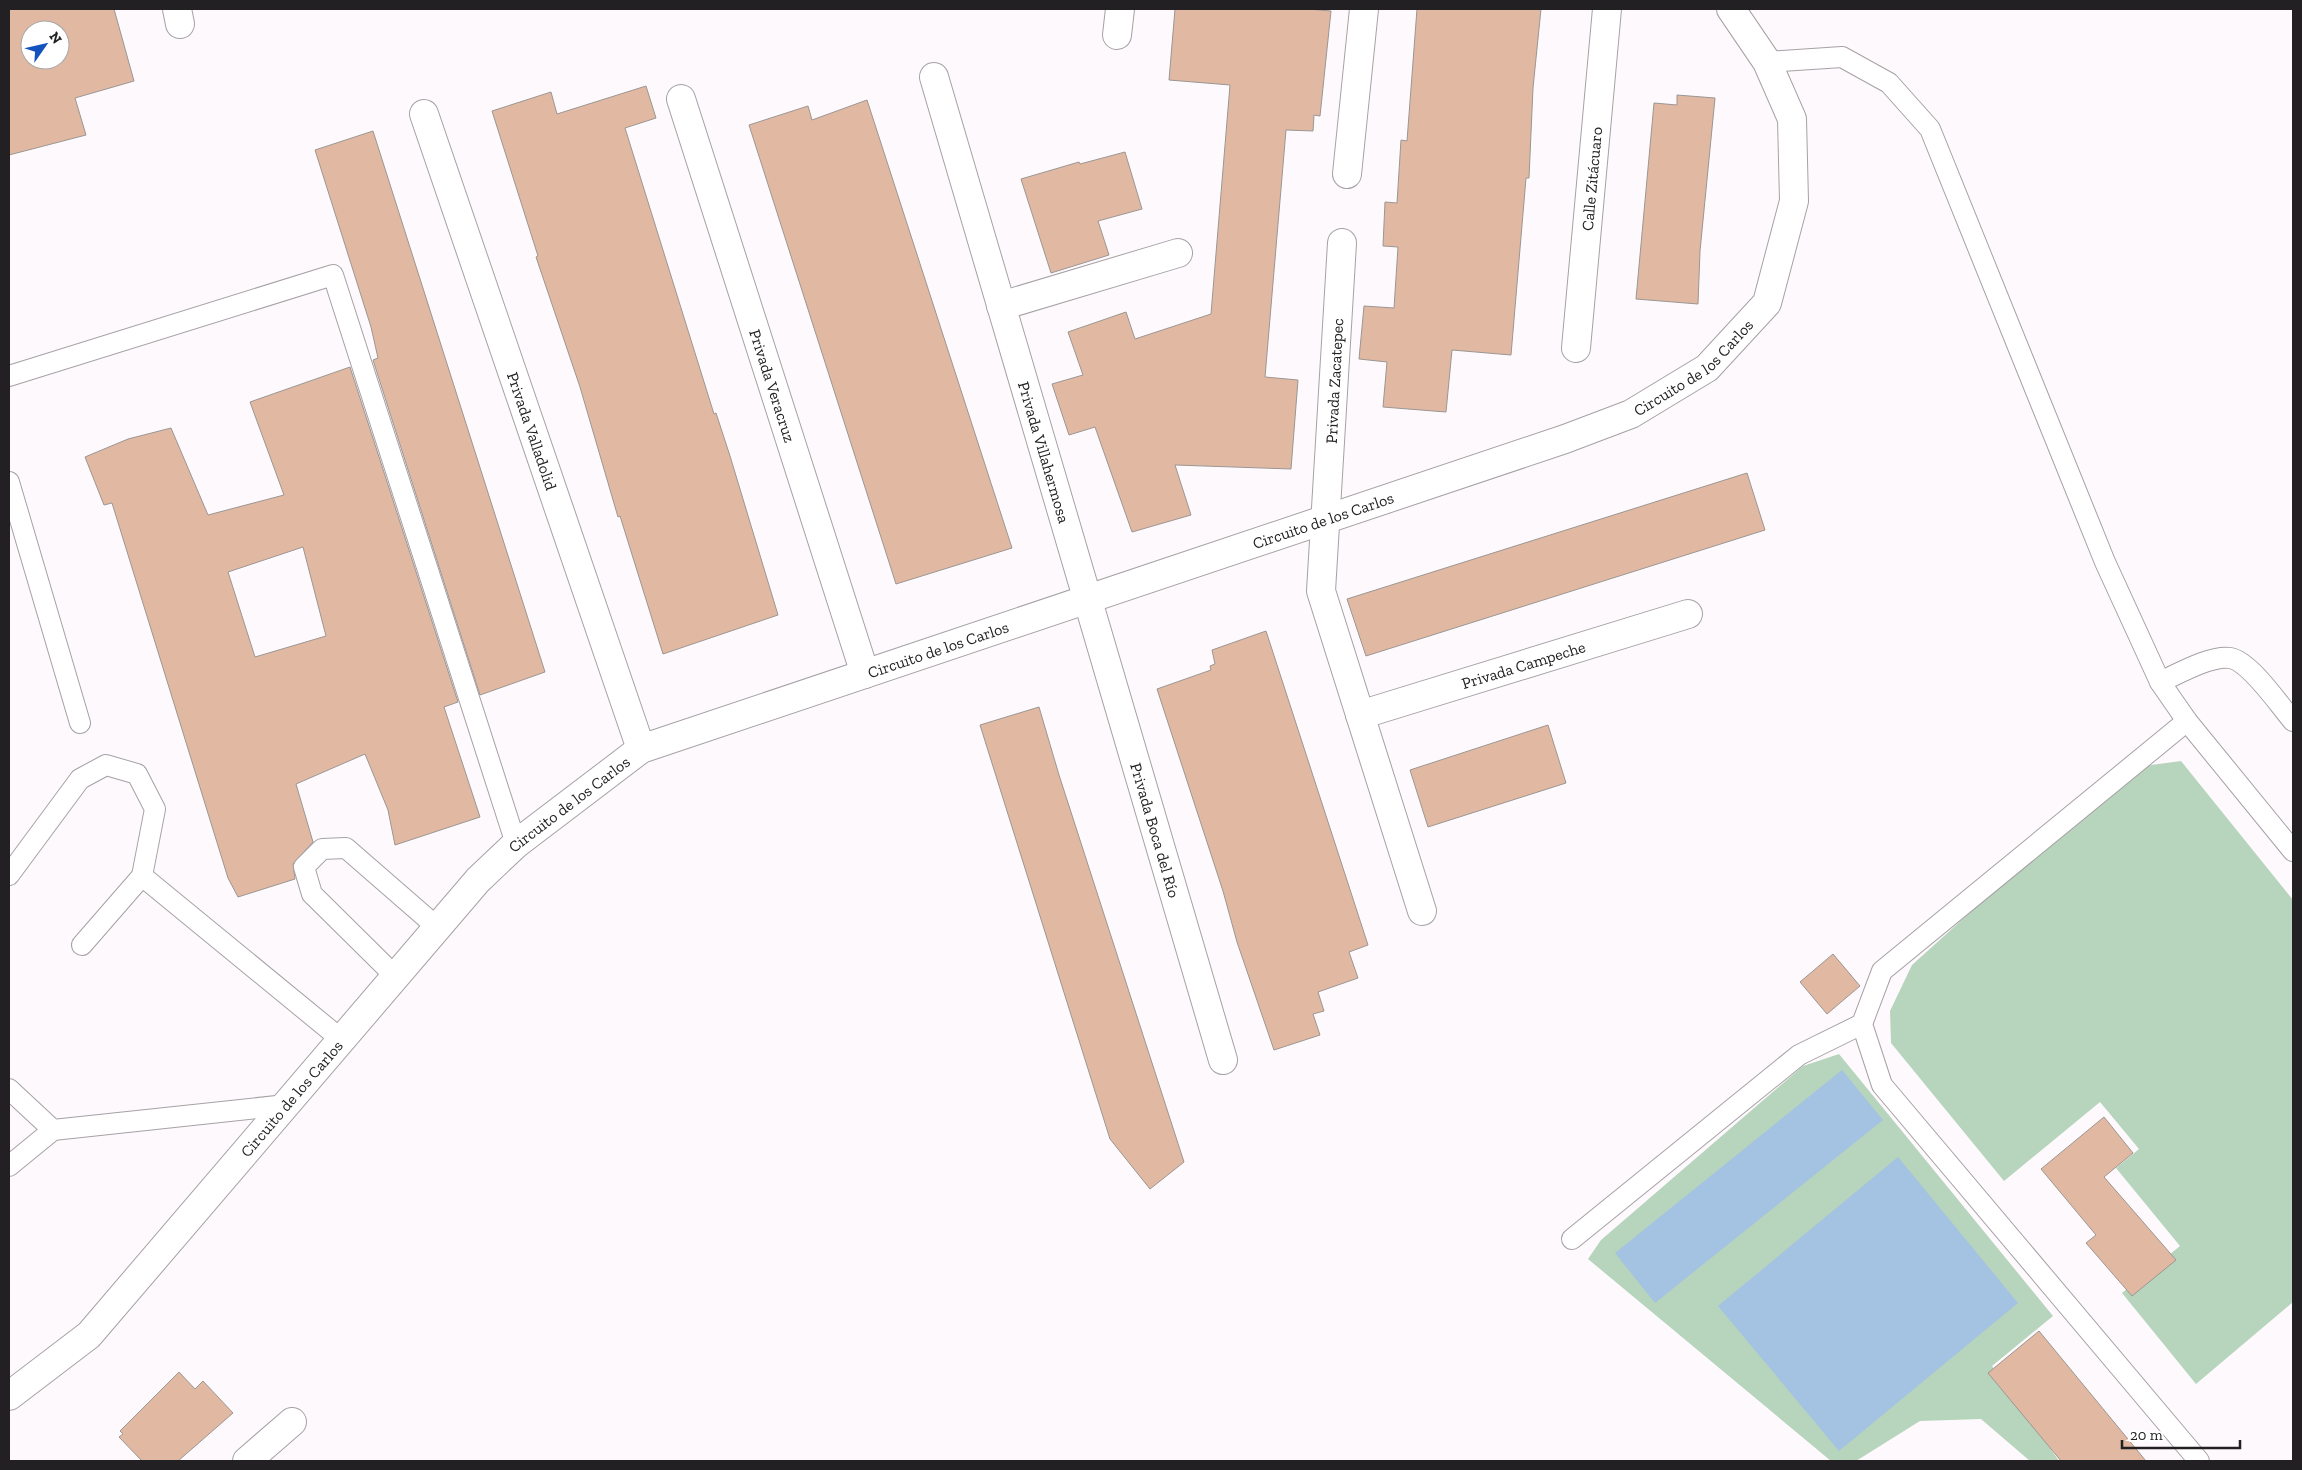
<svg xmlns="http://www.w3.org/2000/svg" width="2302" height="1470" font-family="'Zilla Slab',serif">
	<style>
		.green { fill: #b7d4bc }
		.water { fill: #a4c2e2 }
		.building { fill: #e1b9a2; stroke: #9b9693; fill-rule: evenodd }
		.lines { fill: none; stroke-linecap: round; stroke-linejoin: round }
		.service-casing { stroke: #a6a1a5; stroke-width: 22 }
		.minor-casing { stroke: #a6a1a5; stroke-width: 30 }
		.tertiary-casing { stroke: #a6a1a5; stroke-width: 30 }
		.service { stroke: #fff; stroke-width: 20 }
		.minor { stroke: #fff; stroke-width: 28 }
		.tertiary { stroke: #fff; stroke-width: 28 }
		.labels { text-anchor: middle; stroke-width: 4; stroke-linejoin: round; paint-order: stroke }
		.street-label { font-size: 16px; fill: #222022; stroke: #fff }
	</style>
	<rect width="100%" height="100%" fill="#fef9fd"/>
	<!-- green -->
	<g class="green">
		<path d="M2181 761 2293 900V1302L2196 1384 2122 1293 2180 1246 2116 1168 2139 1149 2100 1102 2004 1181 1891 1043 1890 1011 1912 965 2118 779 2151 765Z"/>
		<path d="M1839 1054 2053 1316 1992 1366 2059 1461H2030L1981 1419 1920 1421 1856 1461H1831L1588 1259 1601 1240 1803 1066Z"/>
	</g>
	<!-- water -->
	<g class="water">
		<path d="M1842 1070 1883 1120 1655 1303 1615 1253Z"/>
		<path d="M1898 1157 2018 1303 1839 1451 1718 1306Z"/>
	</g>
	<!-- building -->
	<g class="building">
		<path d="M9 9H114L134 81 75 98 86 135 9 155ZM30 30H60V60H30Z"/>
		<path d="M1175 9H1308L1331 11 1320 116 1314 115 1313 131 1286 130 1265 377 1298 380 1291 469 1175 465 1191 515 1132 532 1095 427 1069 435 1052 384 1083 375 1068 332 1126 312 1135 339 1211 314 1230 85 1169 80Z"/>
		<path d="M1417 9H1541L1533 88 1529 178H1526L1511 355 1452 350 1446 412 1383 407 1387 362 1359 359 1364 306 1394 308 1398 247 1383 246 1385 202 1397 203 1401 140 1407 141Z"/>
		<path d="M646 86 656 118 625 128 714 414 716 413 730 456 778 615 663 654 620 516 618 517 580 387 536 257 538 256 492 111 551 92 557 114Z"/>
		<path d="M1677 95 1715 98 1700 251 1698 304 1636 299 1654 103 1677 105Z"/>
		<path d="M867 100 1012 548 896 584 749 125 808 106 812 120Z"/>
		<path d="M373 131 545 672 480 695 373 360 378 358 371 327 315 150Z"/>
		<path d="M1125 152 1142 209 1098 221 1109 255 1051 273 1021 179 1079 162 1080 164Z"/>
		<path d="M350 367 458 702 444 707 480 817 395 845 388 810 365 754 296 784 313 842 293 864 295 879 238 897 228 878 112 503 104 505 85 457 128 439 171 428 208 515 284 495 250 402ZM303 547 326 636 255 657 228 572Z"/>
		<path d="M1747 473 1765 530 1366 656 1347 599Z"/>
		<path d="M1266 631 1368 945 1349 952 1358 978 1318 992 1324 1011 1313 1014 1320 1035 1274 1050 1237 942 1223 891 1157 689 1211 670 1210 666 1215 664 1212 650Z"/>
		<path d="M1039 707 1059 775 1184 1162 1150 1189 1110 1139 980 725Z"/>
		<path d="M1548 725 1566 783 1428 827 1410 770Z"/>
		<path d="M1833 954 1860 986 1827 1014 1800 982Z"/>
		<path d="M2104 1117 2133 1153 2104 1177 2176 1260 2132 1296 2086 1243 2096 1235 2041 1169Z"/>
		<path d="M2039 1331 2146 1461H2061L1988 1373Z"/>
		<path d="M179 1372 195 1389 203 1381 233 1413 178 1461H142L119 1437 123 1434 120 1431Z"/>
	</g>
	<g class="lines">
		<!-- service casing -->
		<g class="service-casing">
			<g id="service">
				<path d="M1767 62 1842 57 1889 83 1930 129 2105 562 2160 682 2187 721 2293 851"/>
				<path d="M9 376 333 275 516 844"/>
				<path d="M9 482 80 723"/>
				<path d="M2160 682C2178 674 2211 655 2230 658 2250 661 2280 706 2293 721"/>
				<path d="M2187 721 1882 971 1862 1024 1882 1085 2199 1461"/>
				<path d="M9 875 80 779 106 765 137 774 155 809 142 876 342 1040"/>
				<path d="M82 945 142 876"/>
				<path d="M396 977 312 894 304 867 322 849 346 848 438 928"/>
				<path d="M9 1089 53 1130 286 1105"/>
				<path d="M9 1166 53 1130"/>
				<path d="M1572 1239 1799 1055 1862 1024"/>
			</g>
		</g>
		<!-- minor casing -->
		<g class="minor-casing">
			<g id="minor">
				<path d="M177 9 180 24"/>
				<path d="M1117 35 1120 9"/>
				<path id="s1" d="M934 77 1223 1060"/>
				<path id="s2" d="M681 99 865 674"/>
				<path id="s3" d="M424 114 641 749"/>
				<path d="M1347 174 1364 9"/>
				<path d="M1342 243 1321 591 1422 911"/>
				<path d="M1001 306 1178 253"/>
				<path id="s4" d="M1576 348 1607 9"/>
				<path id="s5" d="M1360 715 1688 614"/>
				<path d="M247 1461 292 1422"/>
			</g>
		</g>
		<!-- tertiary casing -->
		<g class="tertiary-casing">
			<g id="tertiary">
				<path id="s6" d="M9 1396 89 1335 478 880 516 844 641 749 1565 439 1631 414 1707 368 1767 303 1794 201 1792 119 1767 62 1731 9"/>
			</g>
		</g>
		<!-- service -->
		<use href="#service" class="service"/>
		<!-- minor -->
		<use href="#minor" class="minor"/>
		<!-- tertiary -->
		<use href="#tertiary" class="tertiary"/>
	</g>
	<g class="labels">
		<!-- street labels -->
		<g class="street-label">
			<text dy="6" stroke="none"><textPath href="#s4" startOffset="170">Calle Zitácuaro</textPath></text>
			<text dy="6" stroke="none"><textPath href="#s6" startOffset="2032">Circuito de los Carlos</textPath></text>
			<text transform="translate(1334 381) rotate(-87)" y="6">Privada Zacatepec</text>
			<text dy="6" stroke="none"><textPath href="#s2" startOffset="301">Privada Veracruz</textPath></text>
			<text dy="6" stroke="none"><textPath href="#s3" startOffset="335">Privada Valladolid</textPath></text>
			<text dy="6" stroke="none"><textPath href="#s1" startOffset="391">Privada Villahermosa</textPath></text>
			<text dy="6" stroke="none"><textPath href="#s6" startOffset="1628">Circuito de los Carlos</textPath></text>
			<text dy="6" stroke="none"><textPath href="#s6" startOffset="1222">Circuito de los Carlos</textPath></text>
			<text dy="6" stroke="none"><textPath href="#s5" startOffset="171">Privada Campeche</textPath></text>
			<text dy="6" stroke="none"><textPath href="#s6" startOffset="818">Circuito de los Carlos</textPath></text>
			<text dy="6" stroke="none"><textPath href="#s1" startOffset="785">Privada Boca del Río</textPath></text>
			<text dy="6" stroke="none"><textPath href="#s6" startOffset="412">Circuito de los Carlos</textPath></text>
		</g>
	</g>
	<!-- border -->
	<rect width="2302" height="1470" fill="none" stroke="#222022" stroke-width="20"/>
	<!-- north arrow -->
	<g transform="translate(45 45) rotate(56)"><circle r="24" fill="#ffffff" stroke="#a7a6a7"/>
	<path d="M0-4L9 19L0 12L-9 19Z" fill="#1453be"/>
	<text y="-8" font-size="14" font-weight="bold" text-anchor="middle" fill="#222022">N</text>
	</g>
	<!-- scale -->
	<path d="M2122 1440v8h118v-8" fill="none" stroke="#222022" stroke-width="2.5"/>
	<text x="2130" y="1440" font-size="15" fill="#222022" stroke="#ffffff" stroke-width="4" paint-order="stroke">20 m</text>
</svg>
